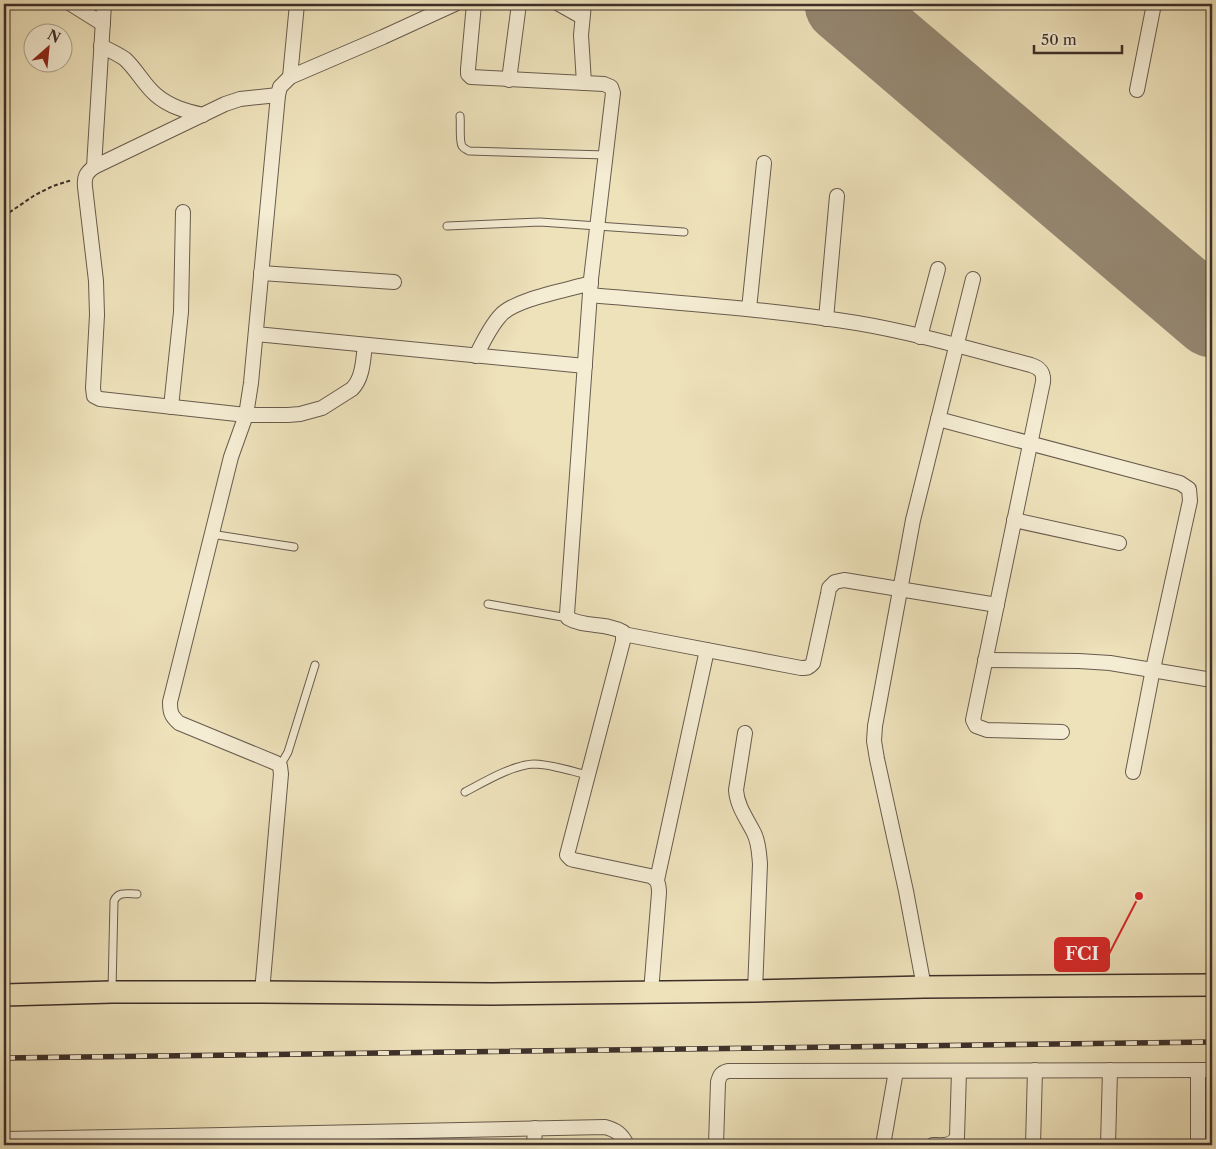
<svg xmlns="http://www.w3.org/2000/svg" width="1216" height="1149" font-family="'Libre Caslon Text',serif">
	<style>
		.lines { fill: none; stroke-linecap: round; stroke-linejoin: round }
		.runway { stroke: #958872; stroke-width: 79 }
		.service-casing { stroke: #685c4e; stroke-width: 9 }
		.minor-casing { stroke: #685c4e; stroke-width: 16 }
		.primary-casing { stroke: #3c2f2a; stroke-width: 24 }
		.path { stroke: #3c2f2a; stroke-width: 2; stroke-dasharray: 4 2.5; stroke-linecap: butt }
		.service { stroke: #f4ecd3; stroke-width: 7 }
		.minor { stroke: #f4ecd3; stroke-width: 14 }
		.primary { stroke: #eee2bb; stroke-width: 21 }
		.rail-casing { stroke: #3c2f2a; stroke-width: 5.5 }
		.rail { stroke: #f4ecd3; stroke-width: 4; stroke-dasharray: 11; stroke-linecap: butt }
		.leader { fill: none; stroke: #d62828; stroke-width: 2 }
		.callout-dot { fill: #d62828; stroke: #f4ecd3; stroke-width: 2 }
		.callout { fill: #d62828; stroke: #d62828; stroke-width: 2 }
		.callout-label { font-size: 18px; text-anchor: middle; font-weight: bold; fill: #fff }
	</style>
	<rect width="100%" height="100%" fill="#eee2bb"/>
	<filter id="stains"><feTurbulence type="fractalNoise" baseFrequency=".004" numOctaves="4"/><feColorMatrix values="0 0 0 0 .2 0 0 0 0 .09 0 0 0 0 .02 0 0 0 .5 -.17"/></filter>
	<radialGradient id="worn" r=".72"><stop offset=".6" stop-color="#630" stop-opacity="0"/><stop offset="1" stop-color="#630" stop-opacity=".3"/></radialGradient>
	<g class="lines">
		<!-- runway -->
		<path class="runway" d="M844 4 1212 318"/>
		<!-- service casing -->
		<g class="service-casing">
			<g id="service">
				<path d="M460 116C461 123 459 141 462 146 464 149 466 149 469 151L606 155"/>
				<path d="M447 226 540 222 684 232"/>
				<path d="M211 534 294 547"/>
				<path d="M488 604 568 618"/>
				<path d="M280 766 288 752 315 665"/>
				<path d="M465 792C484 782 512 765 534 764 550 764 571 771 588 775"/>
				<path d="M112 990 114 901C118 891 128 894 137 894"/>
			</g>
		</g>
		<!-- minor casing -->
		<g class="minor-casing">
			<g id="minor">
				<path d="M71 4 103 24"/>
				<path d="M474 4 468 69V74L471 77 604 84 611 87 613 93 591 279 567 614 568 618C584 628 606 622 623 632V641L567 855 571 859 574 860 650 876C658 879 659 885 659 893L651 992"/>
				<path d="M559 4 582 17"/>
				<path d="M584 4 581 35 584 83"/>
				<path d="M101 46C109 50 118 54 125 59 137 70 144 85 156 95 170 107 186 111 203 115"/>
				<path d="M290 77 297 4"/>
				<path d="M509 80 519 4"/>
				<path d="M1137 90 1154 4"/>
				<path d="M278 95 240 99 225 104 94 167C86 173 84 177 85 187L96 281 97 315 93 388 94 396 100 399 246 415H288L300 414 322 408 352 389C363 378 363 360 365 345"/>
				<path d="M94 167 104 4"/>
				<path d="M261 273 394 282"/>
				<path d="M590 295C679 303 769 309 857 323 916 333 974 350 1031 365 1040 368 1044 372 1043 382L973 720 976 726 987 730 1062 732"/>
				<path d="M749 309 764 163"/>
				<path d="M826 319 837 196"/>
				<path d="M256 334 585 366"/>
				<path d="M920 337 938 269"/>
				<path d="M476 356C483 342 490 327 500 316 514 299 568 290 591 283"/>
				<path d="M171 407 181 312 183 212"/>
				<path d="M938 419 1180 483 1189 489 1190 501 1153 669 1133 772"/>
				<path d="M1014 520 1119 543"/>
				<path d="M623 634 801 668C807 668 809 668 813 663L828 594 829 588 835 582 844 580 997 605"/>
				<path d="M985 660 1079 661 1110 663 1212 680"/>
				<path d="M745 733 736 790C737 806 747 819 754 833 759 843 759 853 760 864L755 991"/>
				<path d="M657 880 707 650"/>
				<path d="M924 987 906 891 877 759 874 741 875 726 913 520 973 279"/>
				<path d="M262 992 281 774 280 766 276 763 179 723C171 716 170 712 170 702L231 457 246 415 251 383 278 95 280 87 290 77 383 37 455 4"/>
				<path d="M1198 1070V1145"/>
				<path d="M4 1139 224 1135 605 1127C616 1130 622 1134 627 1145"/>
				<path d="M534 1145 535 1128"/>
				<path d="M716 1145 718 1082C720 1075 721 1073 728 1071L1212 1070"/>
				<path d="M883 1145 896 1071"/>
				<path d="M933 1145C942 1145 952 1147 957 1137L959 1071"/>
				<path d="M1033 1145 1035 1070"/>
				<path d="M1108 1145 1110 1070"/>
			</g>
		</g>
		<!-- primary casing -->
		<g class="primary-casing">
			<path id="primary" d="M4 995 112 992H262L492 994 755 991 924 987 1212 985"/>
		</g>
		<!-- path -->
		<path class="path" d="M4 216 35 195 53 186 72 180"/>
		<!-- service -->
		<use href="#service" class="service"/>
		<!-- minor -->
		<use href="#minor" class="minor"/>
		<!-- primary -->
		<use href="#primary" class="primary"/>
		<!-- rail casing -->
		<g class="rail-casing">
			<path id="rail" d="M4 1058 1212 1042"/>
		</g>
		<!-- rail -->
		<use href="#rail" class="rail"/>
	</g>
	<!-- callouts -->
	<path class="leader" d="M1139 896L1109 954"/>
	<circle class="callout-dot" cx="1139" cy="896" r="5"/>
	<rect class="callout" x="1055" y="938" width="54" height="33" rx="5"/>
	<g class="callout-label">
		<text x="1082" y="960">FCI</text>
	</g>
	<!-- margin -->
	<rect width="1216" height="1149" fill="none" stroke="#eee2bb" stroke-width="20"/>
	<rect x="5" y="5" width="1206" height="1139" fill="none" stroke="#3c2f2a" stroke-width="2.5"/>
	<rect x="10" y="10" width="1196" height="1129" fill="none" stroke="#3c2f2a"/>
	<!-- north arrow -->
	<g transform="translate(48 48) rotate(27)"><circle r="24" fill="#f4ecd3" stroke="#aaa08f"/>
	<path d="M0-4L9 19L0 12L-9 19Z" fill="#8f2418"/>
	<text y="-8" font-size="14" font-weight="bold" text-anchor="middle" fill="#3c2f2a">N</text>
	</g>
	<!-- scale -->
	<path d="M1034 45v8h88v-8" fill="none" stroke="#3c2f2a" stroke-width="2.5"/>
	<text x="1041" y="45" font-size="15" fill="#3c2f2a" stroke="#f4ecd3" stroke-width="4" paint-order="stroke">50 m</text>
	<rect width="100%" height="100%" filter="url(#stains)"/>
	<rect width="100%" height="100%" fill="url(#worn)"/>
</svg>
